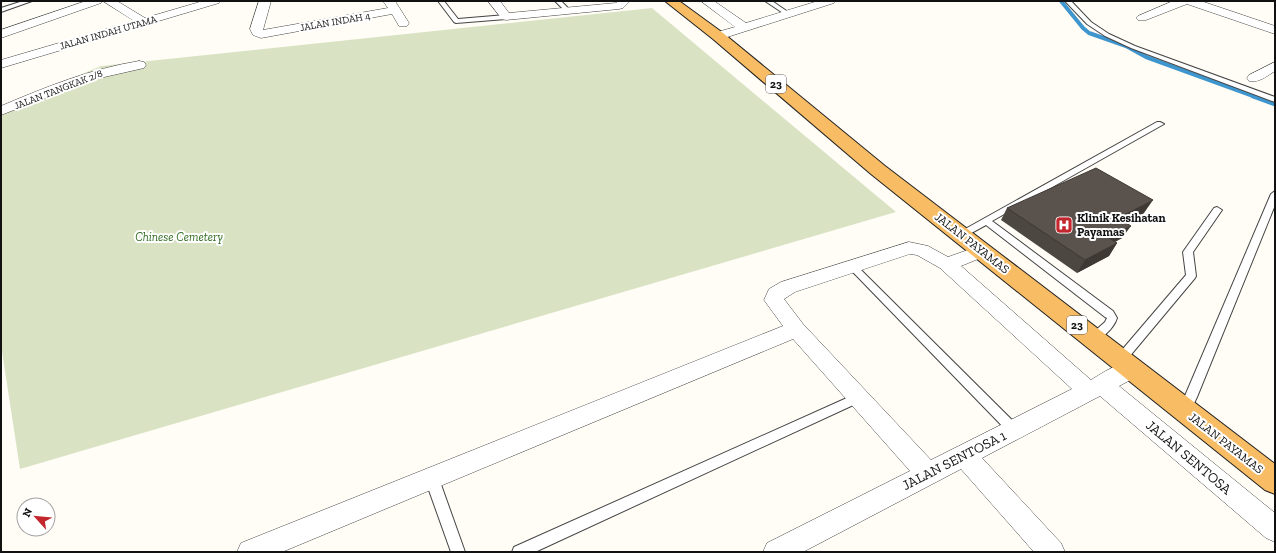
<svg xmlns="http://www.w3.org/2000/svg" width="1276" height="553" font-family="'Zilla Slab',serif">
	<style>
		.cemetery { fill: #d9e3c4 }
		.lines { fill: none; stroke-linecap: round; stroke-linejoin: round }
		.stream-far1 { stroke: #3f96cf; stroke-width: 4 }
		.stream { stroke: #3f96cf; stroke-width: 5 }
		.service-casing { stroke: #444; stroke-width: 2 }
		.minor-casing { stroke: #444; stroke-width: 1 }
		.trunk-casing { stroke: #222; stroke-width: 2 }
		.service { fill: #fff; fill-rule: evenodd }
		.minor { fill: #fff; fill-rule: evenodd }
		.trunk { fill: #f7bc64; fill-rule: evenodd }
		.wall { fill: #4d4742 }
		.shaded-wall { fill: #3f3936 }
		.building { fill: #5a524d; stroke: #3f3936 }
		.labels { text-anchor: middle; stroke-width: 4; stroke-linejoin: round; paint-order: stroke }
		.far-street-label { font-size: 10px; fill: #111; stroke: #fff }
		.shield { fill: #fff; stroke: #585858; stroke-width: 1 }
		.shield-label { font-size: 11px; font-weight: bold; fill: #111 }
		.poi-label { font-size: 12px; font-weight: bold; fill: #111; stroke: #fff; text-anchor: start }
		.park-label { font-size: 12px; font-style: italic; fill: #2f6b1f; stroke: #fff }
		.street-label { font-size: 12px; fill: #111; stroke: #fff }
		.near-street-label { font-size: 14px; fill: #111; stroke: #fff }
	</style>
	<rect width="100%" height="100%" fill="#fffdf5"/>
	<!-- cemetery -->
	<path class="cemetery" d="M652 8 896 212 20 469 1 345V108L101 66Z"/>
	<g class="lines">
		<!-- stream-far1 -->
		<path class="stream-far1" d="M1061 1 1083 28 1089 33 1126 46 1146 57 1256 97"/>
		<!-- stream -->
		<path class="stream" d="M1253 96 1275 104"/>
		<!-- service casing -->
		<g class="service-casing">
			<g id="service">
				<path d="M23 1H32L1 12V8Z"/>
				<path d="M438 1H444L458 19 506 15 509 17 506 19 456 23 454 22Z"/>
				<path d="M555 1H561L571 11V13H567Z"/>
				<path d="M765 1H772L791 14 786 15Z"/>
				<path d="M1065 1H1071L1091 22 1109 34 1135 46 1275 97V102L1131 48 1105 36 1087 24Z"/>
				<path d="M1157 122H1160L1164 124 992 221 1113 311 1117 318C1114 328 1099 344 1088 341L1087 338 1105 322 1107 318 1105 317 986 225 964 237H958L956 235 958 233Z"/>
				<path d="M1275 191V205L1197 397 1189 414 1185 415 1181 414 1179 410 1271 194Z"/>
				<path d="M1217 207 1222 210 1193 252 1196 276 1195 278 1124 363 1120 364 1116 363 1114 360 1116 357 1186 275 1183 252 1214 208Z"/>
				<path d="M852 263 855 264 1018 426 1020 430 1018 434 1014 435 1010 434 849 268 847 266Z"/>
				<path d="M858 393 862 395 864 398 862 401 535 552H512L514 547Z"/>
				<path d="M432 473 437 475 439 479 465 552H451L425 479 427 475Z"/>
			</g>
		</g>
		<!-- minor casing -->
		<g class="minor-casing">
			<g id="minor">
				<path d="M86 1H103L101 3 1 38V30Z"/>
				<path d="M103 1H117L145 18 203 1H221L219 3 1 68V60L134 21Z"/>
				<path d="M259 1H271L263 30 388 8 383 1H395L409 23 407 26H399L392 14 261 38 253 35 250 29Z"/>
				<path d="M488 1H500L509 13 616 3 618 1H630L623 8 619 9 506 20 502 19Z"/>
				<path d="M701 1H714L746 23 818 1H836L834 3 718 40 714 39 712 36 714 33 735 27Z"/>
				<path d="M1173 1H1201L1275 26V34L1187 4 1146 20H1138L1136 18 1138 16Z"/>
				<path d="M139 61 144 62 146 65 144 68 91 80 1 115V106C46 87 90 69 139 61Z"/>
				<path d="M1275 62V71C1267 76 1259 83 1249 81L1247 78 1249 75Z"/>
				<path d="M909 242 928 246 948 257 982 245 988 247 991 251 988 255 961 266 1091 380C1104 372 1124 358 1140 363L1143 369 1140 375 1119 386 1275 513V542L1266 538 1100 396 982 458 1061 543 1065 552H1034L961 469 803 552H763L767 543 910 471 793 339 282 552H237L241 543 783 326 764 300 769 289 781 282ZM910 254 917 255 940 268 1072 389 931 460 803 324 784 299 795 292Z"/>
			</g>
		</g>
		<!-- trunk casing -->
		<g class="trunk-casing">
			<path id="trunk" d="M665 1H679L723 33 885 166 1275 464V494L1265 490 871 174 713 39Z"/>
		</g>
		<!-- service -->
		<use href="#service" class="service"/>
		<!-- minor -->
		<use href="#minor" class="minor"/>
		<!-- trunk -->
		<use href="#trunk" class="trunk"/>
	</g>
	<!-- wall -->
	<path class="wall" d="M1007 208 1144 213 1126 222 1122 238 1115 242 1117 243 1109 256 1077 273 1001 220Z"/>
	<!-- shaded-wall -->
	<g class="shaded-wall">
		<path d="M1153 200 1144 213 1110 230 1118 218Z"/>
		<path d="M1131 226 1122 238 1099 250 1107 237Z"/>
		<path d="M1117 243 1109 256 1077 273 1085 260Z"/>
	</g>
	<!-- building -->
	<path class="building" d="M1096 168 1153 200 1118 218 1131 226 1107 237 1117 243 1085 260 1007 208Z"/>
	<!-- icons -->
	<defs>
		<g id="hospital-square" transform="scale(0.9)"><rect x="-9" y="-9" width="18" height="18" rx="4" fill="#c4262e" stroke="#fff"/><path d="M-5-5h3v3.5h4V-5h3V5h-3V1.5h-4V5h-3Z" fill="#fff"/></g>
	</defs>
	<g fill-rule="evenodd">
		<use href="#hospital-square" x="1064" y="225"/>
	</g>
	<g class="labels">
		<!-- far-street labels -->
		<g class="far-street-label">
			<text transform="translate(335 21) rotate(-10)" y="4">JALAN INDAH 4</text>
			<text transform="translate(108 32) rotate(-16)" y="4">JALAN INDAH UTAMA</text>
			<text transform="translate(58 89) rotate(-21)" y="4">JALAN TANGKAK 2/8</text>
		</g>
		<!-- shield labels -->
		<g class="shield">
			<rect x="766" y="75" width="20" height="18" rx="3"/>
			<rect x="1067" y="316" width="20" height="18" rx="3"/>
		</g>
		<g class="shield-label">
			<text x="776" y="88">23</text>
			<text x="1077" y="329">23</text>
		</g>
		<!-- poi labels -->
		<g class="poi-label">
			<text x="1077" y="222">Klinik Kesihatan<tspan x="1077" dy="14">Payamas</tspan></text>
		</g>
		<!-- park labels -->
		<g class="park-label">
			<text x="179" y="241">Chinese Cemetery</text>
		</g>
		<!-- street labels -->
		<g class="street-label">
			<text transform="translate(972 243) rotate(38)" y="4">JALAN PAYAMAS</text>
			<text transform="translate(1226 443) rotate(38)" y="4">JALAN PAYAMAS</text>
		</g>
		<!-- near-street labels -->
		<g class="near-street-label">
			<text transform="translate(1189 457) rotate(40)" y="5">JALAN SENTOSA</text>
			<text transform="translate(954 460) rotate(-27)" y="5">JALAN SENTOSA 1</text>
		</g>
	</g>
	<!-- border -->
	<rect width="1276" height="553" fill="none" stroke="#111111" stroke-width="4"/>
	<!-- north arrow -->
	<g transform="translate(36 517) rotate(297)"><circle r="19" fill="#ffffff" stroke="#a0a0a0"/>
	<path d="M0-3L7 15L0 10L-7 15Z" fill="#c4262e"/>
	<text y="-6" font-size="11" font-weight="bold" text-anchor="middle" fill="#111111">N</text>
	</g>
</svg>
